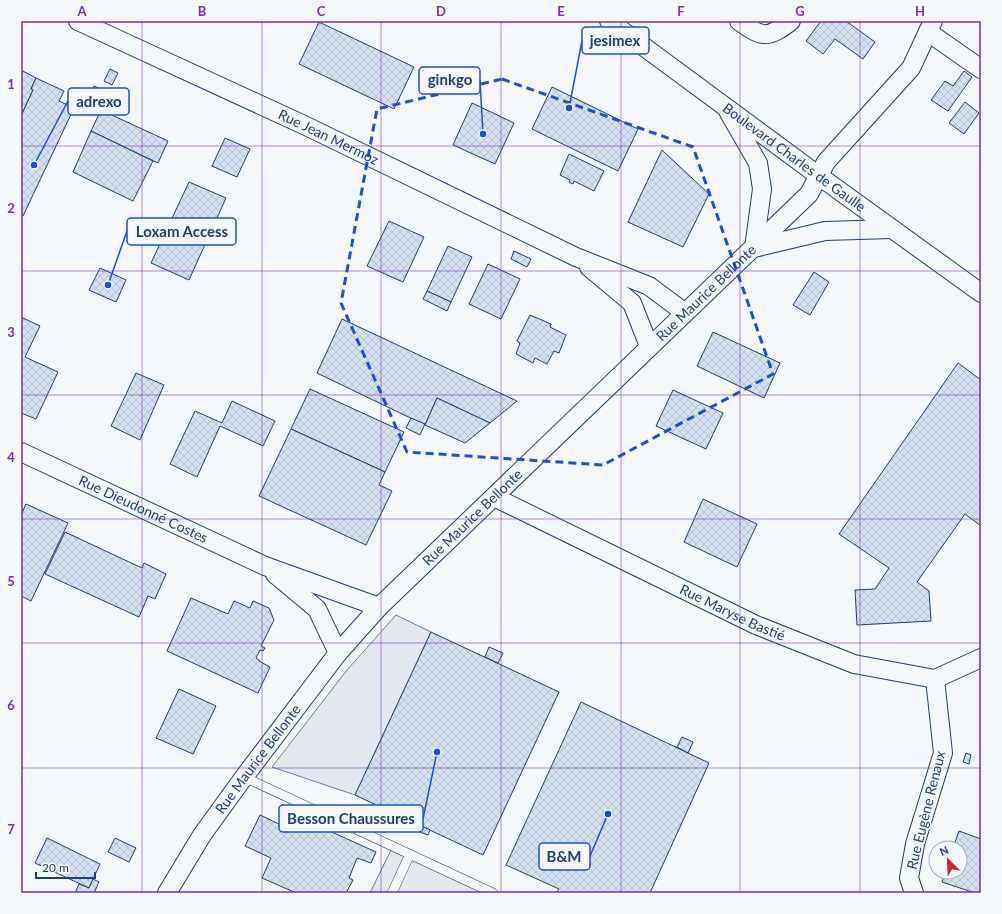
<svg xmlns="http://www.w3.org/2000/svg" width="1002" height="914" font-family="Lato,sans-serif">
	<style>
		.parking { fill: #e3e8f0; stroke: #687fa3 }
		.building { fill: url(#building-cross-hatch); stroke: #1d3f73 }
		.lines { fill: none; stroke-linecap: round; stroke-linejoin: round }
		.lane-casing { stroke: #1d3f73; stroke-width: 10 }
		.street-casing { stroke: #1d3f73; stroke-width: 20 }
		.lane { stroke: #f4f7fb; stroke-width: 9 }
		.street { stroke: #f4f7fb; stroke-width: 18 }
		.marked { fill: none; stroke: #1d4ed8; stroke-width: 3; stroke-dasharray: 8 5; stroke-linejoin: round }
		.grid { fill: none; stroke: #7b2cbf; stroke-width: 1; stroke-opacity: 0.55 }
		.labels { text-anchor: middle; stroke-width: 3; stroke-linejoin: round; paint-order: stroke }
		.street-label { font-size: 14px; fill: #1d3f73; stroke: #f4f7fb }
		.leader { fill: none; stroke: #1d4ed8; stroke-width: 1.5 }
		.callout-dot { fill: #1d4ed8; stroke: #f4f7fb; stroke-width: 1.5 }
		.callout { fill: #f4f7fb; stroke: #1d4ed8; stroke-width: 1.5 }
		.callout-label { font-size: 15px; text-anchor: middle; font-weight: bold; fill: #1d3f73 }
		.neatline { fill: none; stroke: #7b2cbf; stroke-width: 1.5 }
		.grid-label { font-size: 13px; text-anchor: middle; font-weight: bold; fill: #7b2cbf }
	</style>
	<defs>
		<pattern id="building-cross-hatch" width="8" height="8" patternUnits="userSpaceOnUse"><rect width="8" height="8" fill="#d5e0f0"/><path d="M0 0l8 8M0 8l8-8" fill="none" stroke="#b6c1d1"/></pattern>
	</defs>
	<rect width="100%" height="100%" fill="#f4f7fb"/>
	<!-- parking -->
	<g class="parking">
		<path d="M396 615 431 632 355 795 272 767 347 670Z"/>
		<path d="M393 846 496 893H370Z"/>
	</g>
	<!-- building -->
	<g class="building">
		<path d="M821 21H846L875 42 863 59 835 39 823 54 806 41Z"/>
		<path d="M319 22 414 67 394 109 299 64Z"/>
		<path d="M110 69 118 73 112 85 104 81Z"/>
		<path d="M21 70 36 78 31 89 33 90 21 116Z"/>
		<path d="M964 71 972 77 948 111 931 100 945 81 953 86Z"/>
		<path d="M36 78 64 91 59 101 74 108 23 216 21 215V116L33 90 31 89Z"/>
		<path d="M94 86 109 93 103 106 87 99Z"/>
		<path d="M552 87 638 129 618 171 532 129Z"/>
		<path d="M965 102 979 113 964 134 949 123Z"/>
		<path d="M472 103 514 123 495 164 453 145Z"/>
		<path d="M101 110 168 141 158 163 91 131Z"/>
		<path d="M91 131 153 161 133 201 73 172Z"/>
		<path d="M225 138 250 149 237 177 212 166Z"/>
		<path d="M662 150 709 194 683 247 628 222Z"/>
		<path d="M569 154 604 171 594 191 574 181 573 184 569 182 570 180 560 175Z"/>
		<path d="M189 182 226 198 189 280 151 263Z"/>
		<path d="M389 221 424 237 403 282 367 266Z"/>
		<path d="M448 246 472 257 451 302 427 291Z"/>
		<path d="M514 251 531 259 527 267 511 259Z"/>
		<path d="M488 264 520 279 501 319 469 304Z"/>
		<path d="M100 268 126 280 116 302 89 290Z"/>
		<path d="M814 272 829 282 810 315 793 305Z"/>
		<path d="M427 291 451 302 447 311 423 299Z"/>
		<path d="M530 315 551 324 550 327 566 335 559 353 554 351 547 364 535 358 533 363 516 354 520 343 517 341Z"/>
		<path d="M21 317 40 326 25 357 58 372 36 419 21 413Z"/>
		<path d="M342 319 517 401 490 423 437 398 425 425 317 373Z"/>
		<path d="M713 332 780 363 764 398 697 366Z"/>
		<path d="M958 363 981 380V526L965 514 917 582 929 591 931 621 857 625 855 590 875 589 889 568 839 534Z"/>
		<path d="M136 373 164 385 140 440 111 426Z"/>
		<path d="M310 389 404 432 385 472 291 429Z"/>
		<path d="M673 390 723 413 706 449 656 426Z"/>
		<path d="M437 398 490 423 465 443 425 425Z"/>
		<path d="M232 401 275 421 263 446 220 426 197 477 170 464 195 411 222 423Z"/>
		<path d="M411 418 425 424 420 435 406 428Z"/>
		<path d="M291 429 385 472 379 485 392 491 366 545 259 496Z"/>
		<path d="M703 499 757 524 737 567 684 542Z"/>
		<path d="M26 504 68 523 31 601 21 596V515Z"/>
		<path d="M65 532 142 568 144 563 166 574 155 599 148 596 139 617 45 574Z"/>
		<path d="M191 598 228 614 234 601 250 608 253 601 269 608 274 620 261 646 265 648 263 651 260 650 256 658 259 660V661L270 667 258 693 167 651Z"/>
		<path d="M431 632 559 692 483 855 355 795Z"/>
		<path d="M489 647 503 653 498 663 485 657Z"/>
		<path d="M179 689 216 706 193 754 156 738Z"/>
		<path d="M581 702 709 763 650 893H556L559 889 506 865Z"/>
		<path d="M682 737 693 742 688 753 677 747Z"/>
		<path d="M966 753 971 755 969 764 963 762Z"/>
		<path d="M292 814 376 852 371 863 357 858 349 878 353 880 346 893 342 892 341 893H296L262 878 271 858 245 846 260 815 285 827Z"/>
		<path d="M420 825 430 830 428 835 417 831Z"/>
		<path d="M959 831 981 839V893H975L942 882 945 872H960V848H953Z"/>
		<path d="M47 838 100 864 89 888 35 863Z"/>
		<path d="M115 838 136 848 129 862 108 852Z"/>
		<path d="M93 879 99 882 94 893H75L79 884 89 888Z"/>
	</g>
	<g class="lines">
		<!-- lane casing -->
		<g class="lane-casing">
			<g id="lane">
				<path d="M244 777 493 893"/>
				<path d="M392 893 410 854"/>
			</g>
		</g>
		<!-- street casing -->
		<g class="street-casing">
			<g id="street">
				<path id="s1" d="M78 21 304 125 576 257 649 286 684 312"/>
				<path id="s2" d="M609 21 819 176 981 293"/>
				<path d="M739 21C762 38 768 39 791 21"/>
				<path d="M928 32 981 69"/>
				<path d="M729 113 758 163 762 189 754 248 825 231 892 229"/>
				<path d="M589 267 632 303 649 346"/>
				<path id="s3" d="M21 452 265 566 379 607"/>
				<path id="s4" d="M494 497 756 625 854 664 935 679 981 658"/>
				<path d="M275 574 317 609 338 653"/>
				<path id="s5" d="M167 893 202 835 244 777 338 653 379 607 809 194 826 162 911 68 933 21"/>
				<path d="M914 893 909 878 915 844 943 753 935 679"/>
			</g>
		</g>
		<!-- lane -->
		<use href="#lane" class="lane"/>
		<!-- street -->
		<use href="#street" class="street"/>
	</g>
	<!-- marked area -->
	<path class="marked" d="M502 79 693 147 773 374 603 465 407 452 341 303 377 109Z"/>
	<!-- grid -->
	<path class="grid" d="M142 21V893M262 21V893M381 21V893M501 21V893M621 21V893M740 21V893M860 21V893M21 146H981M21 271H981M21 395H981M21 519H981M21 643H981M21 768H981"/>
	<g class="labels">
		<!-- street labels -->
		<g class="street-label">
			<text dy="5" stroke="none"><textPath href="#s1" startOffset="276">Rue Jean Mermoz</textPath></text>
			<text dy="5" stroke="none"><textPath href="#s2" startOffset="230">Boulevard Charles de Gaulle</textPath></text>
			<text dy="5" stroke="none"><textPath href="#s5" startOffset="810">Rue Maurice Bellonte</textPath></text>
			<text dy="5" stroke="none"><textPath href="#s3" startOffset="135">Rue Dieudonné Costes</textPath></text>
			<text dy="5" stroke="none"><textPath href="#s5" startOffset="486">Rue Maurice Bellonte</textPath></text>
			<text dy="5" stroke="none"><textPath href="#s4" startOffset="265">Rue Maryse Bastié</textPath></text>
			<text dy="5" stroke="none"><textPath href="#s5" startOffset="162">Rue Maurice Bellonte</textPath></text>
			<text transform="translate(926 810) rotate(-76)" y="5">Rue Eugène Renaux</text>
		</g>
	</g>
	<!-- callouts -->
	<path class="leader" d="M569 108L582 41M483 134L480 80M34 165L68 101M108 285L127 231M437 752L423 819M608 814L590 856"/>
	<g class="callout-dot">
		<circle cx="569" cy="108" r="4"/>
		<circle cx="483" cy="134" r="4"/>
		<circle cx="34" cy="165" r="4"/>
		<circle cx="108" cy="285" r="4"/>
		<circle cx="437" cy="752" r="4"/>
		<circle cx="608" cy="814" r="4"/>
	</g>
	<g class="callout">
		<rect x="582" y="27" width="67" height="27" rx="4"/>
		<rect x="419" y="67" width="61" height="27" rx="4"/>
		<rect x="68" y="88" width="61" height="27" rx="4"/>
		<rect x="127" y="218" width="109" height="27" rx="4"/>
		<rect x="279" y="805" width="144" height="27" rx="4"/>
		<rect x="539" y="843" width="51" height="27" rx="4"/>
	</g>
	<g class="callout-label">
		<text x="615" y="46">jesimex</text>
		<text x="450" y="85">ginkgo</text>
		<text x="99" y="107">adrexo</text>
		<text x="182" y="237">Loxam Access</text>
		<text x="351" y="824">Besson Chaussures</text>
		<text x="564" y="862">B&amp;M</text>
	</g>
	<!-- border -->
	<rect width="1002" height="914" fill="none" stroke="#f4f7fb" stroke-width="44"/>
	<!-- north arrow -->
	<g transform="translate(948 860) rotate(336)"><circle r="19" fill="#f4f7fb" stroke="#9eadc5"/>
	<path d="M0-3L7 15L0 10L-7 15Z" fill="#c62828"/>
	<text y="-6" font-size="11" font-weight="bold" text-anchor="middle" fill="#1d3f73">N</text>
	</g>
	<!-- scale -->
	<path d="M36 872v6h59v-6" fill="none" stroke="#1d3f73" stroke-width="2"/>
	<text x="42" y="872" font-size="12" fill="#1d3f73" stroke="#f4f7fb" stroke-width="3" paint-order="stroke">20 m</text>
	<rect x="22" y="22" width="958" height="870" class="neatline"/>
	<g class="grid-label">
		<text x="82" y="16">A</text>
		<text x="202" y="16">B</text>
		<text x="321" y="16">C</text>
		<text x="441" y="16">D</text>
		<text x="561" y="16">E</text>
		<text x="681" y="16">F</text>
		<text x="800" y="16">G</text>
		<text x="920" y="16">H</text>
		<text x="11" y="89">1</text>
		<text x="11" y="213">2</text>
		<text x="11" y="337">3</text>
		<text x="11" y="462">4</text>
		<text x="11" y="586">5</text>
		<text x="11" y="710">6</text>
		<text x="11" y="834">7</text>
	</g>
</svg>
